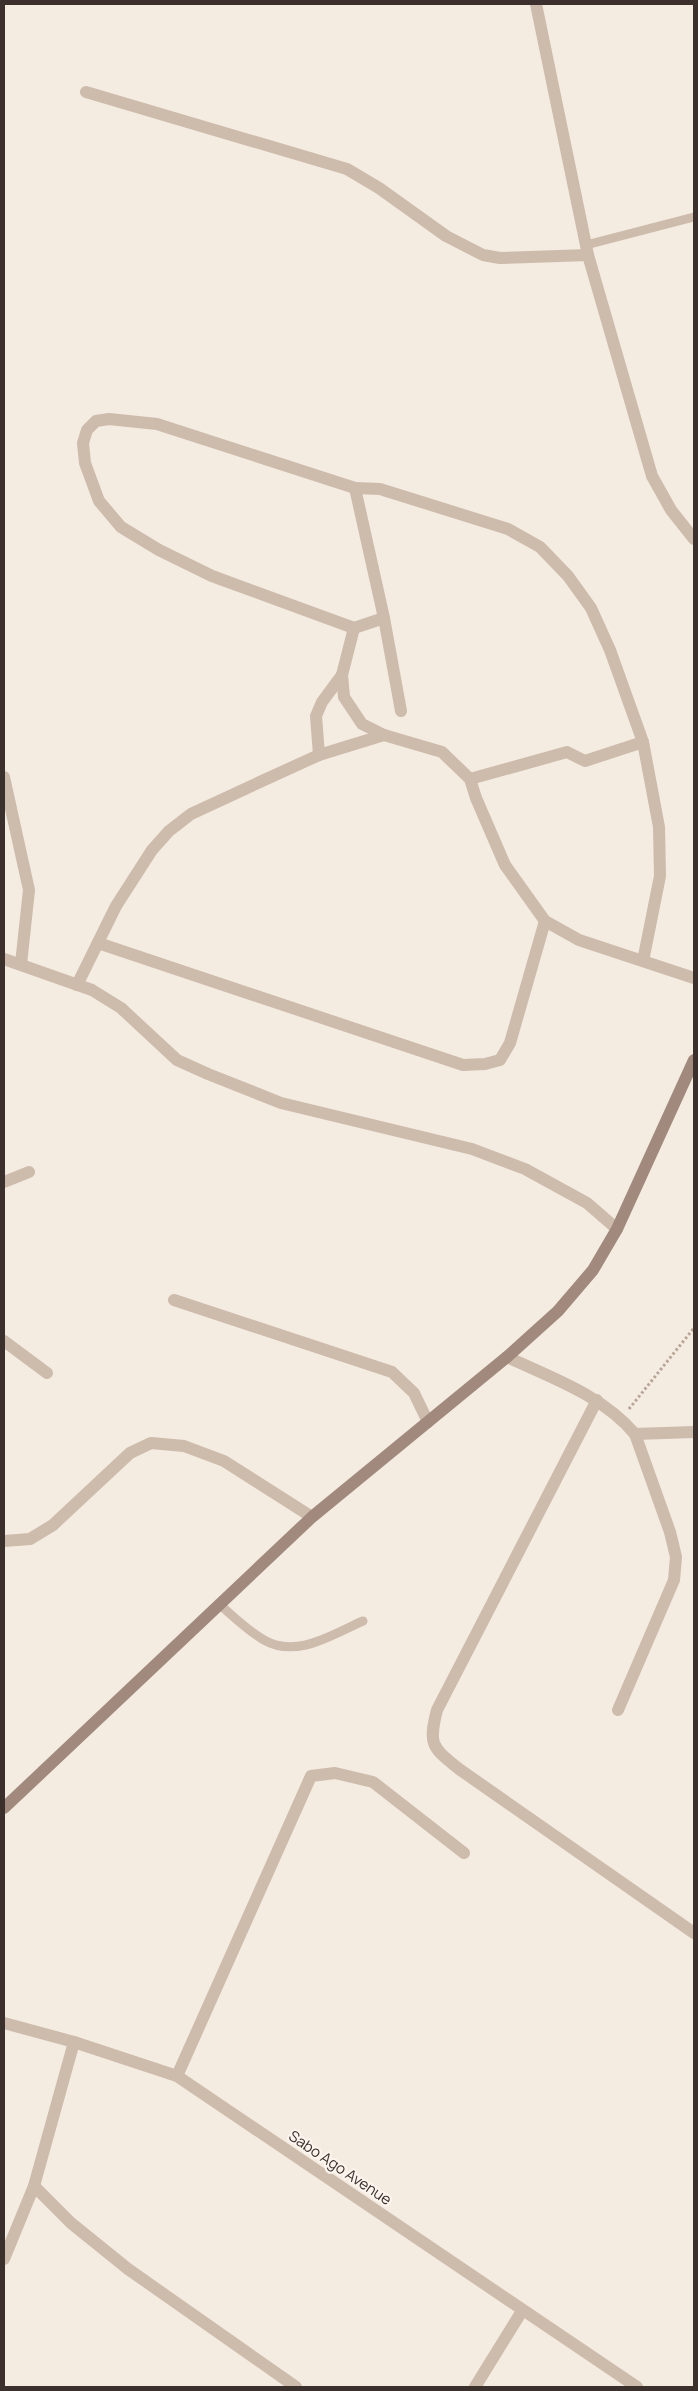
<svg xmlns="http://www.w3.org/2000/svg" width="698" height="2391" font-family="Manrope,sans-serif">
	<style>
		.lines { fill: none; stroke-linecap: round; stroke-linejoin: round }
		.path { stroke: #b9a596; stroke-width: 3; stroke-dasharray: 2.5 2.5; stroke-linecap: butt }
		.lane { stroke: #cdbbac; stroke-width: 9 }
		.street { stroke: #cdbbac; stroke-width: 12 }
		.secondary { stroke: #a18a7d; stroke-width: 12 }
		.labels { text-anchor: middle; stroke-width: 4.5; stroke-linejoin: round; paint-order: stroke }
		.street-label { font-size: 15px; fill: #3b302b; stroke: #fbf5ee }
	</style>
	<rect width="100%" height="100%" fill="#f4ebe1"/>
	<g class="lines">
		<!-- path -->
		<path class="path" d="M629 1409 694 1328"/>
		<!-- lane -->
		<g class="lane">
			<path d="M586 245 694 217"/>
			<path d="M219 1604C233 1616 248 1631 264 1640 297 1659 333 1634 363 1621"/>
		</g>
		<!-- street -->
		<g class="street">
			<path d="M536 4 588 255 652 476 671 510 694 539"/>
			<path d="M86 92 347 169 379 188 446 236 483 255 500 258 588 255"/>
			<path d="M109 419 157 424 355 488 384 618 354 628 212 576 159 550 121 527 99 501 85 463 83 443 87 430 96 421Z"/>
			<path d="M355 488 380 489 508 529 540 547 568 576 591 608 610 650 643 742 659 827 660 876 643 961"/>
			<path d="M384 618 401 711"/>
			<path d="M354 628 342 675 344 697 362 724 384 735 442 752 470 779 476 798 505 865 545 921 579 940 694 978"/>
			<path d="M319 755 316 716 322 702 342 675"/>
			<path d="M4 777 29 890 21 964"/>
			<path d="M470 779 567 752 585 761 643 742"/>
			<path d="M98 943 463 1065 485 1064 500 1060 510 1043 545 921"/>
			<path d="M4 959 92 990 121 1008 177 1060 208 1074 281 1103 472 1149 525 1169 587 1203 617 1229"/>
			<path d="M77 985 116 906 152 850 169 831 191 814 262 781 319 755 384 735"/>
			<path d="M4 1182 29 1172"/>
			<path d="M174 1300 392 1372 414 1393 428 1422"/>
			<path d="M4 1341 47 1373"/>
			<path d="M507 1357C552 1378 602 1395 635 1434L694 1432"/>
			<path d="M597 1400 437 1710C428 1745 432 1747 459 1769L694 1933"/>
			<path d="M4 1541 30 1539 53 1525 130 1453 151 1443 184 1446 224 1461 312 1517"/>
			<path d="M618 1710 674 1580 676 1557 670 1532 635 1434"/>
			<path d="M4 2023 74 2042 177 2076 637 2387"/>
			<path d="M177 2076 311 1776 335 1773 373 1782 464 1853"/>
			<path d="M34 2186 71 2223 128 2269 296 2387"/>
			<path d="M4 2259 34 2186 74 2042"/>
			<path d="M475 2387 522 2311"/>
		</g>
		<!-- secondary -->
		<path class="secondary" d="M4 1808 312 1517 507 1357 558 1311 593 1270 617 1229 694 1060"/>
	</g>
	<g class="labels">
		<!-- street labels -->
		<g class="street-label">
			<text transform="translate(340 2168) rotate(34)" y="5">Sabo Ago Avenue</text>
		</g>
	</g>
	<!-- border -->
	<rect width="698" height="2391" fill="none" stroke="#3b302b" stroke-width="10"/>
</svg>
